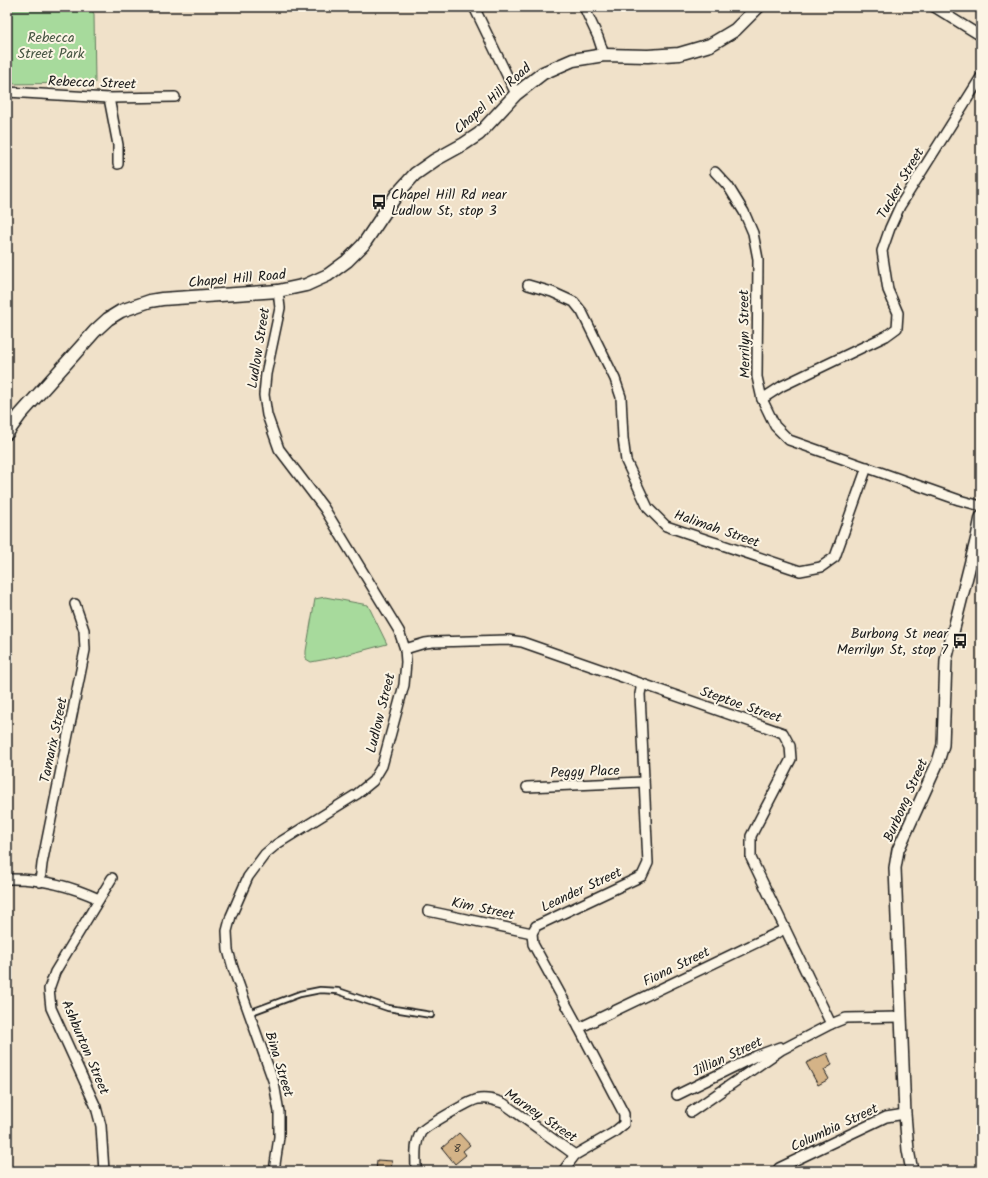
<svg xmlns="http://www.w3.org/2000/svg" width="988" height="1178" font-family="Kalam,sans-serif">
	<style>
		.green { fill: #a7da9c; stroke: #627b5c }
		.building { fill: #d4b387; stroke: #1c1c1c }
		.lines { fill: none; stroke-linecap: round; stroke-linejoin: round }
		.service-casing { stroke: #1c1c1c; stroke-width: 8 }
		.minor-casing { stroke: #1c1c1c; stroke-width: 12 }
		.tertiary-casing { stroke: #1c1c1c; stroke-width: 14 }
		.secondary-casing { stroke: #1c1c1c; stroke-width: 15 }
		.service { stroke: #fcf5e5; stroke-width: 4.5 }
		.minor { stroke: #fcf5e5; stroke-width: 9 }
		.tertiary { stroke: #fcf5e5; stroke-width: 11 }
		.secondary { stroke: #fcf5e5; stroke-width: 12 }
		.labels { text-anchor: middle; stroke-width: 4; stroke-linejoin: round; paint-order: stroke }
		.number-label { font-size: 12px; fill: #4a4237 }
		.park-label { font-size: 14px; fill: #465542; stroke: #fcf5e5 }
		.street-label { font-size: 14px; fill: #1c1c1c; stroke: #fcf5e5 }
		.poi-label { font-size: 14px; fill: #1c1c1c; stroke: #fcf5e5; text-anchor: start }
	</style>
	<rect width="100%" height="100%" fill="#f0e1c9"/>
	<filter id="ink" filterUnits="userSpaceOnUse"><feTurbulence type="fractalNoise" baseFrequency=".025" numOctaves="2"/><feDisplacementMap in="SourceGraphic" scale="8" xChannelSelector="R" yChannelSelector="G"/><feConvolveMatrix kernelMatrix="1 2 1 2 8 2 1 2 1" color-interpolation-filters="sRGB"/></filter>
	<g filter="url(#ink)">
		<!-- green -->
		<g class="green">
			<path d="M7 7H90L94 14 95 83 7 84Z"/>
			<path d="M325 597 368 605 387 644 338 657 311 662 306 659V651L315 599Z"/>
		</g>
		<!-- building -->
		<g class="building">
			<path d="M827 1053 832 1065 824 1070 829 1079 818 1085 806 1063Z"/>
			<path d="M459 1133 470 1145 463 1151 466 1155 455 1164 442 1148Z"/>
			<path d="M377 1160 392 1161 391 1171H376Z"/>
		</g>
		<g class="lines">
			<!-- service casing -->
			<g class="service-casing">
				<path id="service" d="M249 1013 300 994 320 990 338 991 388 1008 431 1015"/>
			</g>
			<!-- minor casing -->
			<g class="minor-casing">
				<g id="minor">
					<path d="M474 7 516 94"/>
					<path d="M584 7 598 37 604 55"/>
					<path d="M934 7 981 36"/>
					<path d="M7 92 109 98 175 97"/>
					<path d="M109 98 118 145V164"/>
					<path d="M715 172 728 186 744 212 753 233 758 259 757 377 762 399 775 426 789 440 959 500 981 506"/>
					<path d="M528 285 552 292 574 302 582 312 615 379 621 397 623 438 626 461 648 508 666 526 800 571 821 567 835 557 867 467"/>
					<path d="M762 399 782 386 886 336 897 328 898 313 888 290 882 251 890 228 900 206 981 77"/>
					<path d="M405 649 425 643 433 642 508 640 522 642 783 733 790 746 791 759 751 836V858L831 1024 846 1018 900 1017"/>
					<path d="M527 787 643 782"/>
					<path d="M7 879C38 878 71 886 99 899"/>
					<path d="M40 882 42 864 85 650 84 630 75 604"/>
					<path d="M428 911 532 933"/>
					<path d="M579 1028 785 929"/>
					<path d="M677 1095 756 1056 780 1047"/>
					<path d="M691 1112 781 1050 831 1024"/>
					<path d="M104 1171 101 1126 96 1107 51 1008 49 989 55 972 112 878"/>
					<path d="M274 1171 279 1137V1112L274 1083 233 968 228 950 227 931 231 916 248 877 265 854 277 844 357 794 373 781 382 766 404 685 406 662 405 649 399 631 324 508 279 449 267 415 264 395 266 374 280 308 278 291"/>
					<path d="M416 1171C416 1157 414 1144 421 1132 425 1127 472 1099 479 1099 488 1098 494 1100 503 1103L575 1155"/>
					<path d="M563 1171 575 1155 613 1133 624 1124V1114L579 1028 533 944 532 933 536 926 642 876 648 863 640 694 642 684"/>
					<path d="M777 1171 779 1168 886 1117 905 1114"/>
				</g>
			</g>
			<!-- tertiary casing -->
			<g class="tertiary-casing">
				<path id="tertiary" d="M912 1171 908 1150 905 1114 895 868 898 850 938 762 943 745 946 660 977 537 981 517"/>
			</g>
			<!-- secondary casing -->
			<g class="secondary-casing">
				<path id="secondary" d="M7 433 20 415 95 331 108 319 121 311 150 301 162 299 278 291 306 285 328 275 347 261 363 245 397 194 415 174 435 160 464 144 479 134 516 94 543 73 573 60 604 55 648 56 679 54 710 45 735 30 758 7"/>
			</g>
			<!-- service -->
			<use href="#service" class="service"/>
			<!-- minor -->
			<use href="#minor" class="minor"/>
			<!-- tertiary -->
			<use href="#tertiary" class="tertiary"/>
			<!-- secondary -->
			<use href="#secondary" class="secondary"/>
		</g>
	</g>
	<!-- icons -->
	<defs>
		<g id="bus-bare" transform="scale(1.2)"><path d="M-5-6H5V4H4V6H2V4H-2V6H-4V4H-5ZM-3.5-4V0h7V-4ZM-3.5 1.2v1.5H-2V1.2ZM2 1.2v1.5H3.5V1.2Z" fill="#1c1c1c" stroke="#fcf5e5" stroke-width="2.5" paint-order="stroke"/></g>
	</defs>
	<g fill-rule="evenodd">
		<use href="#bus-bare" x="379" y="202"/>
		<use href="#bus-bare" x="960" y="641"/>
	</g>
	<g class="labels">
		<!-- number labels -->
		<g class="number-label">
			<text x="457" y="1152">8</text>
		</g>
		<!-- park labels -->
		<g class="park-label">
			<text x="51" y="42">Rebecca<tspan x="51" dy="16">Street Park</tspan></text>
		</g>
		<!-- street labels -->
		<g class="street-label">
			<text transform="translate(92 82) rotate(2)" y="5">Rebecca Street</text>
			<text transform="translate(492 98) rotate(-42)" y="5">Chapel Hill Road</text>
			<text transform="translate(900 183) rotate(-60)" y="5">Tucker Street</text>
			<text transform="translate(237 278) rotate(-5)" y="5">Chapel Hill Road</text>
			<text transform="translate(744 334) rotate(-91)" y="5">Merrilyn Street</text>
			<text transform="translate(258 348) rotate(-81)" y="5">Ludlow Street</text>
			<text transform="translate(717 528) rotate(19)" y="5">Halimah Street</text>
			<text transform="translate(741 704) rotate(19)" y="5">Steptoe Street</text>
			<text transform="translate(380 713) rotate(-76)" y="5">Ludlow Street</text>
			<text transform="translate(53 740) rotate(-78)" y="5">Tamarix Street</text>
			<text transform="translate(585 771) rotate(-2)" y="5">Peggy Place</text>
			<text transform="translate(905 800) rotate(-66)" y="5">Burbong Street</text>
			<text transform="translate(581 889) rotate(-25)" y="5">Leander Street</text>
			<text transform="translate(483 908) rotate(12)" y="5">Kim Street</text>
			<text transform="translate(676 966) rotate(-26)" y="5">Fiona Street</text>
			<text transform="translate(86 1047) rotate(67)" y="5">Ashburton Street</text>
			<text transform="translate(727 1056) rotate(-25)" y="5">Jillian Street</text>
			<text transform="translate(280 1064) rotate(73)" y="5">Bina Street</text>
			<text transform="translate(541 1115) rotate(34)" y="5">Marney Street</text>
			<text transform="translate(834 1127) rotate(-25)" y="5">Columbia Street</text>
		</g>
		<!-- poi labels -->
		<g class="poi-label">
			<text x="391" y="199">Chapel Hill Rd near<tspan x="391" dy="16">Ludlow St, stop 3</tspan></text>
			<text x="948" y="638" text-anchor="end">Burbong St near<tspan x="948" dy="16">Merrilyn St, stop 7</tspan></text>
		</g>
	</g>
	<!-- margin -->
	<rect width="988" height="1178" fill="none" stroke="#fcf5e5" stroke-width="24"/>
	<rect x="12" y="12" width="964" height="1154" fill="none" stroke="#1c1c1c" stroke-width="1.5" filter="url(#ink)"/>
</svg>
